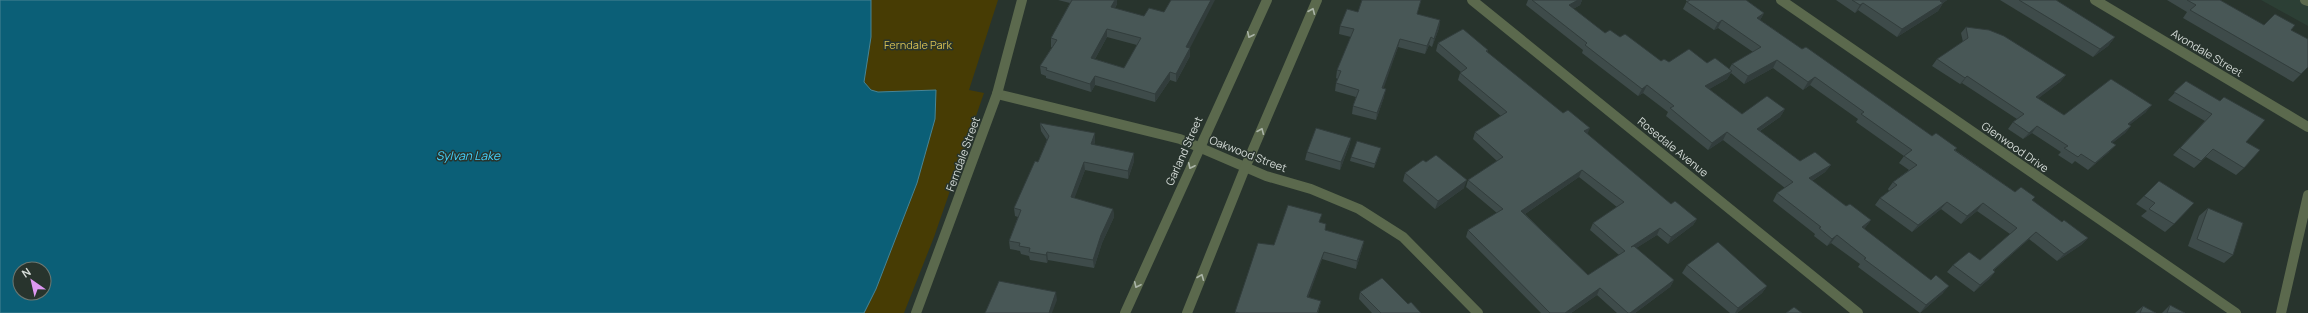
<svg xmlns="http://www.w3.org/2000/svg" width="2308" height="313" font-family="Manrope,sans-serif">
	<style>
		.built { fill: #2c3f35 }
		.green { fill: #473c04 }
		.water { fill: #0b5f77; stroke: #488494; fill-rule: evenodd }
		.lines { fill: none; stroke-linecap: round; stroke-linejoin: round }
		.minor { stroke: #5b694d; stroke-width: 10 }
		.wall { fill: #3e4b4a; fill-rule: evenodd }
		.shaded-wall { fill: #323d3c }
		.building { fill: #485756; stroke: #323d3c; fill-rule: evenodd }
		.oneway { stroke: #aab4a7 }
		.labels { text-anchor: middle; stroke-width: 3; stroke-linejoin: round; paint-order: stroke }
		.park-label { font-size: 11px; fill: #d7bf51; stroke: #28342d }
		.street-label { font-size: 11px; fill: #d5dcd8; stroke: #28342d }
		.water-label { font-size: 12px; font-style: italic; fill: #43d0fc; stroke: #28342d }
	</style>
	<rect width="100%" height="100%" fill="#28342d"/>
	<!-- built -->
	<path class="built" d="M2260 0H2308V26L2261 0Z"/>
	<!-- green -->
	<path class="green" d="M871 0H998L969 90 984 93 934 237 904 313H864L876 289 917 183 936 90 878 92C872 91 867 87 864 82L871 37Z"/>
	<!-- water -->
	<path class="water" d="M0 0H871V37L864 82 871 90 878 92 936 90 935 119 917 183 876 289 864 313H0ZM20 269H44V293H20Z"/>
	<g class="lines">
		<!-- minor -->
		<g class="minor">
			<path d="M1472 0 1858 313"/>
			<path d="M1781 0 2236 313"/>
			<path d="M2095 0 2308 127"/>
			<path d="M2305 0 2308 1"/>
			<path d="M997 94 1180 139 1266 176 1311 189 1359 209 1403 237 1478 313"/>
			<path d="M916 313 997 94 1022 0"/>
			<path d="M1125 313 1267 0"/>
			<path d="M1187 313 1245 168 1317 0"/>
			<path d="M2281 313 2308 195"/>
		</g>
	</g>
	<!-- wall -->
	<g class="wall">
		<path d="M1058 0H1117V4L1115 8 1190 48V56L1176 82 1170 80 1155 102 1095 85 1091 92 1046 78V76L1041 74 1040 66 1052 47H1051V38L1070 3ZM1107 37 1137 45 1124 68 1095 59Z"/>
		<path d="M1362 0H1421L1417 14 1440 20 1439 28 1432 47 1429 45 1425 54 1398 47 1383 88 1384 97 1376 120 1352 114 1353 106 1356 97 1335 91 1336 83 1338 79 1336 78 1337 70 1351 37 1339 34 1340 26 1358 12Z"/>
		<path d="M1528 0H1582L1580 5 1573 9 1605 33 1620 37 1661 61 1669 62 1707 63 1729 69 1732 64 1753 52 1718 28 1714 30 1683 9 1687 1H1686V0H1746L1764 13 1760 20 1802 49 1932 136 1957 148 1955 150 2015 192 2035 197 2032 201 2062 222 2088 238 2081 245 2057 261 2029 239 1994 270 1995 272 1989 279 1974 292 1947 272 1953 265 1980 260 2010 234 1977 211 1961 224 1941 209 1912 232 1875 205 1880 198 1889 191 1888 189 1893 182 1909 170 1899 163 1904 156 1856 122 1858 119 1810 85 1803 90 1773 68 1744 84 1731 73 1727 79 1709 89 1742 114 1785 109 1780 117 1760 131 1800 161 1831 165 1825 172 1812 181 1846 206 1871 220 1864 229 1943 293 1920 313 1858 267 1860 264 1831 243 1827 246 1814 236 1815 234 1773 201 1777 193 1785 188 1723 140 1708 150 1666 116 1668 112 1643 93 1638 96 1582 53 1583 50 1526 5Z"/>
		<path d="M1836 0H1947L1943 3 1938 11 1897 37 1858 10 1855 13Z"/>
		<path d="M2000 0H2056L2115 37 2108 46 2093 57Z"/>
		<path d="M2167 0H2220L2264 25 2291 30 2308 67 2293 82 2183 18 2187 12Z"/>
		<path d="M1966 27 2066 75 2060 82 2038 98 2064 115 2146 112 2129 125 2131 126 2125 133 2112 143 2109 152 2088 170 2075 161 2072 164 2058 155 2061 152 2032 133 2023 139 2008 129 2013 122 2017 119 1962 83 1960 84 1932 66 1937 59 1963 42 1961 33Z"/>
		<path d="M1438 43 1488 50 1487 53 1587 134 1671 204 1697 219 1693 225 1668 244 1657 235 1636 248 1674 280 1670 287 1635 313H1617L1597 295 1571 313H1541L1466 237 1468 230 1497 213 1466 187 1468 180 1497 161 1473 139 1475 132 1501 116 1458 80 1460 73 1461 72 1436 51ZM1579 177 1617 207 1593 223 1590 230 1619 255 1588 275 1525 214Z"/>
		<path d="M2186 81 2246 142 2244 168 2236 175 2206 157 2194 168 2173 155 2205 121 2168 100Z"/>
		<path d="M1040 123 1095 141 1094 145 1134 161 1128 179 1085 170 1074 198 1113 209 1114 217 1102 243 1094 268 1048 260 1047 263 1030 260 1029 256 1021 254 1020 251 1010 249 1009 241 1018 217 1015 216 1014 208 1038 162 1047 140 1041 131Z"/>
		<path d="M1351 138 1349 146 1340 170 1305 160 1307 152Z"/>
		<path d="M1380 152 1374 168 1350 161 1351 157Z"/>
		<path d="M1426 162 1464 188 1435 209 1403 181 1405 173Z"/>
		<path d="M2159 181 2174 224 2165 232 2141 216 2147 211 2136 204Z"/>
		<path d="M2208 208 2233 255 2224 263 2188 246 2199 216Z"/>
		<path d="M1321 223 1325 230 1364 241 1362 249 1356 269 1322 259 1308 297 1321 301 1318 313H1235V312L1274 245Z"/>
		<path d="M1687 265 1767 286 1762 293 1737 313H1730L1682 273Z"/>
		<path d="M1360 292 1408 304 1421 313H1372L1359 299Z"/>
		<path d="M2170 305 2185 313H2162Z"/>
		<path d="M2143 306 2156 313H2135Z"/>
	</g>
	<!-- shaded-wall -->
	<g class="shaded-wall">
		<path d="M1115 0H1117V4L1111 15V7Z"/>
		<path d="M1211 0H1215L1190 48V56L1176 82V74L1186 47Z"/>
		<path d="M1578 0H1582L1580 5 1566 13 1569 5Z"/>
		<path d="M1941 0H1947L1943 3 1938 11 1897 37 1902 29Z"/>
		<path d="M1863 3 1858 10 1855 13 1860 5Z"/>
		<path d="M1764 13 1760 20 1757 18Z"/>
		<path d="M1440 20 1439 28 1432 47 1434 39Z"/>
		<path d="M1722 20 1718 28 1714 30 1718 23Z"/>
		<path d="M1107 29V37L1091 66V58Z"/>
		<path d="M1431 37 1429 45 1425 54 1427 46Z"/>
		<path d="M2115 37 2108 46 2093 57 2100 49Z"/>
		<path d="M1400 39 1398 47 1381 96 1382 88Z"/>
		<path d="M1777 60 1773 68 1744 84 1748 76Z"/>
		<path d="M1732 71 1727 79 1701 94 1705 86Z"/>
		<path d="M1170 72V80L1155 102V94Z"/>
		<path d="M2066 75 2060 82 2031 104 2036 97Z"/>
		<path d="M1095 76V85L1091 92 1090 84Z"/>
		<path d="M1967 76 1962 83 1960 84 1965 78Z"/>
		<path d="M1815 77 1810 85 1803 90 1808 82Z"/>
		<path d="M1647 85 1643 93 1638 96 1642 89Z"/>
		<path d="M1386 89 1384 97 1376 120 1377 113Z"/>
		<path d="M2152 105 2146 112 2122 131 2128 124Z"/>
		<path d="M1785 109 1780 117 1752 136 1757 129Z"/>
		<path d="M2037 126 2032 133 2023 139 2029 133Z"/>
		<path d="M2131 126 2125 133 2105 149 2111 142Z"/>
		<path d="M1590 128 1587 135 1584 131Z"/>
		<path d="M1727 132 1723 140 1708 150 1712 143Z"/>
		<path d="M1095 133V141L1091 152V144Z"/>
		<path d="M1351 138 1349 146 1340 170 1341 162Z"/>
		<path d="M2116 145 2109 152 2088 170 2095 163Z"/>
		<path d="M1381 148 1380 152 1374 168 1375 164Z"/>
		<path d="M1134 153V161L1128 179V171Z"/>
		<path d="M1084 162 1085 170 1072 205 1071 197Z"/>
		<path d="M1831 165 1825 172 1804 186 1809 178Z"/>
		<path d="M1582 170 1579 177 1519 218 1521 211Z"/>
		<path d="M1467 180 1464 188 1435 209 1438 201Z"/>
		<path d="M1947 202 1941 209 1912 232 1918 225Z"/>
		<path d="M1983 203 1977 211 1961 224 1967 216Z"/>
		<path d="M1113 209 1114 217 1102 243 1094 268 1093 260 1101 235Z"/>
		<path d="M1697 219 1693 225 1668 244 1671 237Z"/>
		<path d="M1871 220 1865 228 1856 235 1862 227Z"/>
		<path d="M1660 228 1657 235 1627 254 1631 247Z"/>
		<path d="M2036 232 2029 239 1986 277 1993 270Z"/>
		<path d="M1837 235 1831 243 1827 246 1832 239Z"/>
		<path d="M2088 238 2081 245 2057 261 2064 254Z"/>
		<path d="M1364 241 1362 249 1356 269 1357 261Z"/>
		<path d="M1047 252 1048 260 1047 263 1046 255Z"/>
		<path d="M1324 252 1322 259 1306 304 1307 297Z"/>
		<path d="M1995 272 1989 279 1974 292 1980 285Z"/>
		<path d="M1674 280 1670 287 1635 313H1630Z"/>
		<path d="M1767 286 1762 293 1737 313H1735L1738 308Z"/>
		<path d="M1949 286 1943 293 1920 313 1926 305Z"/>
		<path d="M1600 288 1597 295 1571 313H1565Z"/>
		<path d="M1056 292 1057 300 1052 313H1049Z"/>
	</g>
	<!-- building -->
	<g class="building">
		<path d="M1072 0H1115L1111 7 1144 16 1149 8 1164 12 1171 0H1211L1186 47 1190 48 1176 74 1170 72 1155 94 1095 76 1090 84 1046 70 1047 68 1040 66 1057 40 1051 38ZM1107 29 1141 38 1124 68 1091 58Z"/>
		<path d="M1362 0H1421L1417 14 1440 20 1434 39 1431 37 1427 46 1400 39 1382 88 1386 89 1377 113 1353 106 1359 90 1336 83 1341 71 1337 70 1354 29 1340 26 1347 9 1358 12Z"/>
		<path d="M1532 0H1578L1569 5 1605 33 1610 30 1620 37 1625 34 1661 61 1664 59 1669 62 1689 49 1707 63 1715 58 1732 71 1705 86 1742 114 1767 96 1785 109 1757 129 1800 161 1815 152 1831 165 1809 178 1846 206 1850 204 1871 220 1862 227 1931 280 1936 275 1949 286 1926 305 1864 259 1866 258 1837 235 1832 239 1819 228 1821 227 1777 193 1793 182 1727 132 1712 143 1670 108 1674 106 1647 85 1642 89 1585 45 1587 43Z"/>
		<path d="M1690 0H1746L1764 13 1757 18 1802 49 1806 47 1932 136 1936 133 1957 148 1954 150 2015 192 2021 187 2035 197 2032 200 2062 222 2064 220 2088 238 2064 254 2036 232 1993 270 1995 272 1980 285 1953 265 1969 252 1980 260 2017 228 1983 203 1967 216 1947 202 1918 225 1880 198 1897 185 1893 182 1917 165 1904 156 1912 150 1861 114 1864 112 1815 77 1808 82 1777 60 1748 76 1732 64 1761 47 1722 20 1718 23 1687 2Z"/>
		<path d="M1852 0H1941L1940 1 1943 3 1902 29 1863 3 1860 5Z"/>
		<path d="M2019 0H2056L2115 37 2100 49Z"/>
		<path d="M2187 0H2220L2264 25 2275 14 2295 25 2291 30 2308 39V67L2301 74 2190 10 2196 5Z"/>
		<path d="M1966 27 1989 30 2004 36 2066 75 2036 97 2064 115 2111 79 2152 105 2128 124 2131 126 2111 142 2116 145 2095 163 2081 154 2078 157 2064 148 2068 146 2037 126 2029 133 2013 122 2024 114 1967 76 1965 78 1937 59 1968 38Z"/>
		<path d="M1463 29 1488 50 1486 51 1563 113 1568 110 1590 128 1584 131 1671 204 1675 201 1697 219 1671 237 1660 228 1631 247 1634 246 1674 280 1630 313H1628L1600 288 1565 313H1550L1468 230 1503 209 1468 180 1503 157 1475 132 1507 112 1460 73 1467 68 1438 43ZM1582 170 1624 202 1593 223 1625 251 1588 275 1521 211Z"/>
		<path d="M2186 81 2220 101 2224 97 2265 120 2246 142 2260 150 2244 168 2213 149 2201 161 2180 148 2212 114 2174 92Z"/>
		<path d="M1040 123 1095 133 1091 144 1134 153 1128 171 1084 162 1071 197 1113 209 1101 235 1093 260 1047 252 1046 255 1029 252 1030 248 1019 246 1020 243 1009 241 1021 210 1014 208 1035 161 1038 162 1049 136Z"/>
		<path d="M1316 128 1351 138 1341 162 1307 152Z"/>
		<path d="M1357 141 1381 148 1375 164 1351 157Z"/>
		<path d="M1436 155 1467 180 1438 201 1405 173 1423 160 1426 162Z"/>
		<path d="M2159 181 2194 203 2174 224 2149 209 2155 203 2144 196Z"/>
		<path d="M1288 205 1322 214 1319 222 1326 224 1325 230 1364 241 1357 261 1324 252 1307 297 1321 301 1317 313H1239L1235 312 1258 243 1274 245Z"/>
		<path d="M2208 208 2243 223 2233 255 2197 239Z"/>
		<path d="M1718 242 1767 286 1738 308 1687 265Z"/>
		<path d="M1382 278 1408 304 1411 302 1421 313H1381L1360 292Z"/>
		<path d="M999 281 1056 292 1049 313H985Z"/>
		<path d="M2170 305 2185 313H2167Z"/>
		<path d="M2143 306 2156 313H2140Z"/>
		<path d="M1794 307 1802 313H1786Z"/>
	</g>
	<!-- one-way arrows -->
	<defs><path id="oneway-chevron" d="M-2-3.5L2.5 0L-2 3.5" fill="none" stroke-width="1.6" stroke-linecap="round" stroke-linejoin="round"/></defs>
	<g class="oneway">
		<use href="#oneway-chevron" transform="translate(1312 11) rotate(-67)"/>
		<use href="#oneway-chevron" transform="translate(1250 35) rotate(115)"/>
		<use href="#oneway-chevron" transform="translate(1261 131) rotate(-67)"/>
		<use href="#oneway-chevron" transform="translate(1191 166) rotate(115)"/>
		<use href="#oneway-chevron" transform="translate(1201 277) rotate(-68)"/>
		<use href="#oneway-chevron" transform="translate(1137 285) rotate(115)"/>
	</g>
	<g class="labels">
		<!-- park labels -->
		<g class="park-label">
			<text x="918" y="49">Ferndale Park</text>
		</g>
		<!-- street labels -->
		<g class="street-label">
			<text transform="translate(2207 53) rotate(31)" y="4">Avondale Street</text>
			<text transform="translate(1673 147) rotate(39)" y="4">Rosedale Avenue</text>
			<text transform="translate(2015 147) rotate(35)" y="4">Glenwood Drive</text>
			<text transform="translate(1184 151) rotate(-66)" y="4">Garland Street</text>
			<text transform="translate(963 154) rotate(-70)" y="4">Ferndale Street</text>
			<text transform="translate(1248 154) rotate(21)" y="4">Oakwood Street</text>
		</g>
		<!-- water labels -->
		<g class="water-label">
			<text x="468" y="160">Sylvan Lake</text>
		</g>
	</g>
	<!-- north arrow -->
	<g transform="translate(32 281) rotate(326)"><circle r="19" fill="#28342d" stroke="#6d7771"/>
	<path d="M0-3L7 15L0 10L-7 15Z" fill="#de98f2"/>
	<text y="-6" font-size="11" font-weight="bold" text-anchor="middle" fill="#d5dcd8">N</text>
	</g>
</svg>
